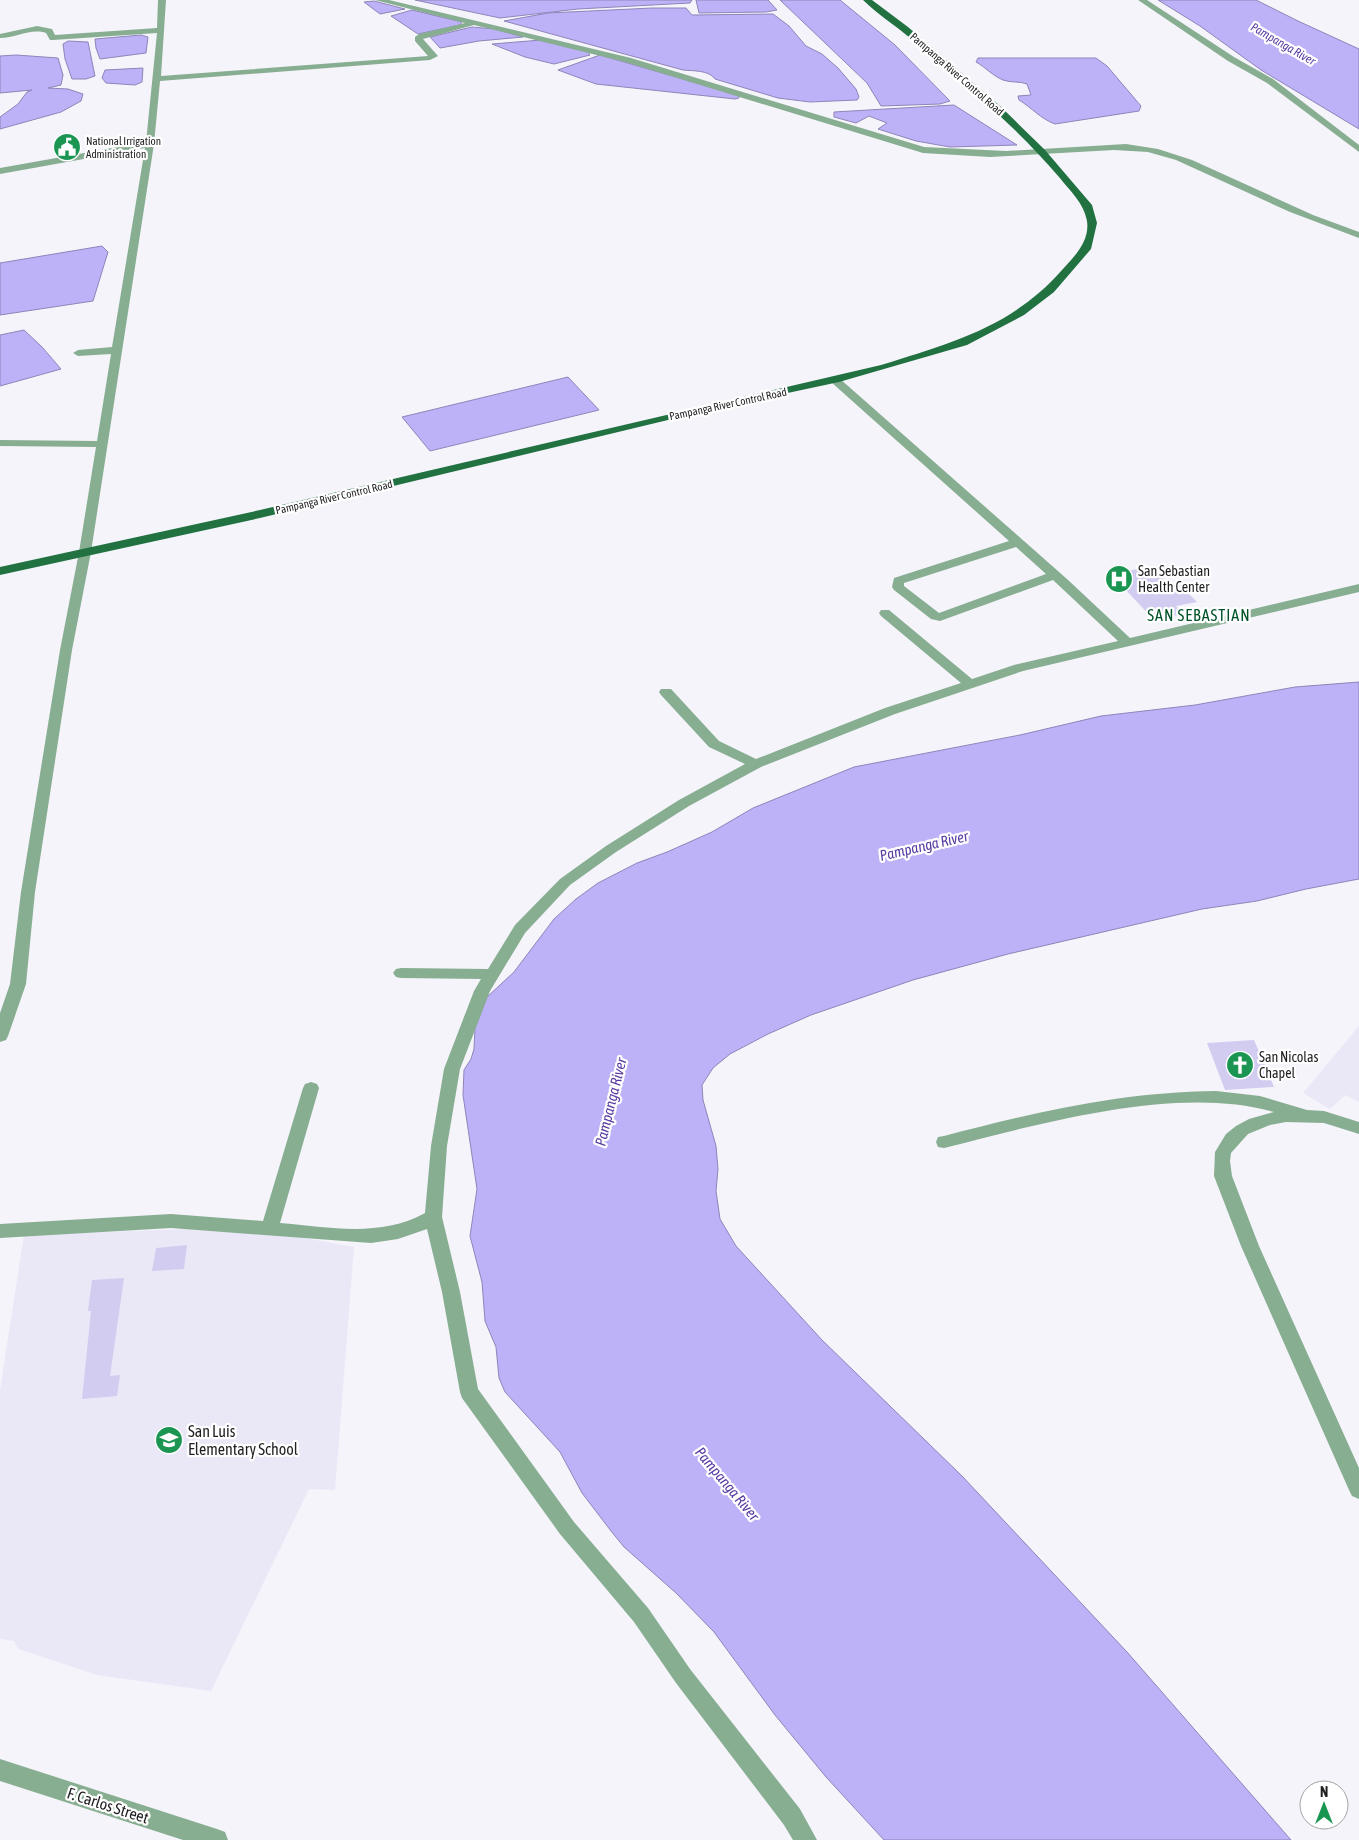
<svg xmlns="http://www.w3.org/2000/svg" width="1359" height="1840" font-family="'Asap Condensed',sans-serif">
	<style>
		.built { fill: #eae8f6 }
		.water { fill: #bdb1f8; stroke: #8e85b8 }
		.building { fill: #d1ccf0 }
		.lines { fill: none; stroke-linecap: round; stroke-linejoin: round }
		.minor { fill: #88ae92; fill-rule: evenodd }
		.major { fill: #217141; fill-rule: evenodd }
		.labels { text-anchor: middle; stroke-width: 4.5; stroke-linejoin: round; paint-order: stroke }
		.far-street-label { font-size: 11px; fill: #1f1f21; stroke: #fff }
		.far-poi-label { font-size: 11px; fill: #1f1f21; stroke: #fff; text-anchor: start }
		.far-water-label { font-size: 12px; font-style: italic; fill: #583ca1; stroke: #fff }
		.poi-label { font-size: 14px; fill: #1f1f21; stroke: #fff; text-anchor: start }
		.water-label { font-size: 15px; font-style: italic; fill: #583ca1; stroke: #fff }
		.quarter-label { font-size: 16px; letter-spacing: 1px; fill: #005329; stroke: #fff }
		.near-poi-label { font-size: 16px; fill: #1f1f21; stroke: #fff; text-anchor: start }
		.near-street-label { font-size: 16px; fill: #1f1f21; stroke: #fff }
	</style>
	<rect width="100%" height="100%" fill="#f5f4fb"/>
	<!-- built -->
	<g class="built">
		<path d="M1359 1026V1102L1345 1095 1330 1109 1303 1093Z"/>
		<path d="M186 1229 294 1236 354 1247 335 1490 309 1489 211 1691 97 1675 18 1649 14 1641 0 1639V1390L24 1235Z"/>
	</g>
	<!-- water -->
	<g class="water">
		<path d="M415 0H692L690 3 578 9 500 18Z"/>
		<path d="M696 0H768L777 10 766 12 699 13Z"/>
		<path d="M780 0H840L895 45 950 101 940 104 881 106 867 83Z"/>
		<path d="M1158 0H1256L1298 21 1359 49V129L1261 70 1200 26Z"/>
		<path d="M374 1 405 9 380 14 364 2Z"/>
		<path d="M652 8H686L692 15 773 14 789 26 806 46 822 54 838 68 856 89 859 97 857 100 810 102 778 98 715 79C709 70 693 71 683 70L504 21 548 13Z"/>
		<path d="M412 10 462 22 460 25 418 34 391 16Z"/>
		<path d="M472 27 495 29 523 37 479 41 440 48 430 37Z"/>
		<path d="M141 35 148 37 146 53 100 59 96 48 95 39Z"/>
		<path d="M541 40 588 52 590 55 554 64 525 57 492 44Z"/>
		<path d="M68 41 88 42 95 76 86 79H72L65 59 63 44Z"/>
		<path d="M16 55 58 58 63 75 61 85 48 88 68 89 83 94 81 101 61 112 0 129V117L18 104 27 92 32 90 0 93V56Z"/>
		<path d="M600 55 738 95 739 98 735 99 596 84 558 70Z"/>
		<path d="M978 58H1096L1107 66 1141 106 1139 111 1055 124C1041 119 1032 108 1019 100L1018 96 1031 95 1027 84C1020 81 1011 83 1003 80 993 76 985 67 976 62Z"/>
		<path d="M143 68 142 82 135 85 106 83 102 78 105 70Z"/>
		<path d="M954 105 1017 145 950 147 916 141 878 129 887 123 869 116 856 123 834 117V112Z"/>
		<path d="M102 246 108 252 93 301 0 315V263Z"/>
		<path d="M24 330 42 347 61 369 0 386V335Z"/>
		<path d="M568 377 599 410 430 451 402 417Z"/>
		<path d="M1359 682V879L1306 889 1257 901 1202 909 1008 954 913 980 811 1015 768 1034 730 1054 713 1068 702 1085 703 1100 716 1146 718 1169 716 1191 720 1219 736 1246 822 1340 962 1476 1127 1652 1291 1840H884L826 1777 775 1715 714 1632 676 1593 624 1547 611 1531 582 1493 560 1452 505 1392 499 1378 496 1347 485 1321 482 1282 470 1236 477 1189 463 1095 464 1070 471 1059 474 1049 475 1028 487 997 514 972 554 919 576 899 598 883 637 863 667 852 712 832 753 808 854 767 1020 735 1101 716 1195 705 1295 687Z"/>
	</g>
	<!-- building -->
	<g class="building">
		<path d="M1138 569 1146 577 1159 575 1169 586 1179 584 1197 602 1176 606 1183 614 1154 620 1111 574Z"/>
		<path d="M1254 1040 1274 1087 1225 1090 1207 1043Z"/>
		<path d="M187 1245 184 1269 152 1271 156 1248Z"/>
		<path d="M124 1278 110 1376 120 1375 117 1396 82 1399 91 1311H88L92 1280Z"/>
	</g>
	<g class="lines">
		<!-- minor -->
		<g class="minor">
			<path d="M158 0H166L161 76 428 56 415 41V37L419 34 465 23 375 0H389L631 58 924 147 1006 151 1126 144 1158 149 1192 160 1313 215 1359 232V238L1290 212 1176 160 1148 152 1114 150 990 157 923 153 625 62 474 25 423 39 438 56 430 60 160 81 154 144 91 552 72 650 35 892 26 984 8 1036 6 1040 0 1042V1013L10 984 21 892 60 650 79 552 96 447 0 446V440L97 441 111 354 78 356 73 353 78 350 112 347 145 148 0 174V168L146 142 157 33 53 40H50L46 33C31 28 16 38 0 38V34L37 26 52 29 55 35 157 28Z"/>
			<path d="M1138 0H1147L1234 57 1273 79 1359 145V152L1267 83 1228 61Z"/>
			<path d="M835 377 839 378 1067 579 1130 638 1359 584V592L1023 671 895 714 761 767 689 806 616 852 570 885 525 933 490 991 460 1069 447 1146 442 1217 460 1292 478 1389 574 1522 648 1608 690 1669 800 1809 817 1840H793L784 1825 676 1683 634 1622 560 1534 462 1398 460 1392 442 1292 427 1229 398 1239 371 1243 171 1228 0 1238V1224L171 1214 263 1221 303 1088 305 1084 311 1082 317 1084 319 1088 280 1223C329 1227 380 1238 425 1213L431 1146 444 1069 474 991 481 979 401 978 396 977 393 973 396 969 401 968 488 969 515 925 560 879 606 846 679 800 745 764 709 747 661 695 659 692 661 689H671L719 741 756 759 885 708 961 683 881 616 879 613 881 610H889L972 679 1014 665 1118 641 1053 580 940 621 931 619 894 590 892 587 894 578 1009 541 831 382 830 380ZM1016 547 1046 574 939 613 904 586V583Z"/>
			<path d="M1216 1091 1260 1096 1307 1110 1324 1111 1359 1122V1134L1324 1123 1286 1122 1270 1125 1248 1134 1231 1153 1230 1161 1232 1176 1259 1246 1359 1468V1499L1352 1496 1349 1490 1241 1246 1214 1176 1215 1152 1226 1134 1236 1126 1249 1119 1274 1112C1177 1084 1040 1124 944 1148L938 1147 936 1142 938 1137 944 1136C1036 1112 1121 1092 1216 1091Z"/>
			<path d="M0 1759 217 1829 225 1832 228 1840H183L0 1781Z"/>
		</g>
		<!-- major -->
		<path class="major" d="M863 0H872L908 27 1000 106 1045 150 1092 205 1097 223 1091 249 1054 292 1024 315 967 345 839 382 722 407 260 518 0 575V567L260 510 881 365C951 343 1012 327 1062 270 1074 257 1090 241 1087 221 1084 203 1070 191 1059 177 1015 125 962 82 910 38 895 25 877 14 863 0Z"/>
	</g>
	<!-- icons -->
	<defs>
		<g id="civic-disc" transform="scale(1.4375)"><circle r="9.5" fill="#1b9652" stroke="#fff"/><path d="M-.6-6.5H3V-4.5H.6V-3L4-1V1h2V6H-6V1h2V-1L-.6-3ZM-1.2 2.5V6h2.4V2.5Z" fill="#fff"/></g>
		<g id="hospital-disc" transform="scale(1.4375)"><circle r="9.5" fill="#1b9652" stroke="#fff"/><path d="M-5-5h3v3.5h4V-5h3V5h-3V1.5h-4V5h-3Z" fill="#fff"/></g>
		<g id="church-disc" transform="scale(1.4375)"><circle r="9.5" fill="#1b9652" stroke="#fff"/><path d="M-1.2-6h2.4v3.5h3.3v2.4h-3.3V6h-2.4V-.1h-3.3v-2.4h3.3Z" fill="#fff"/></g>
		<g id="school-disc" transform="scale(1.4375)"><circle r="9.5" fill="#1b9652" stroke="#fff"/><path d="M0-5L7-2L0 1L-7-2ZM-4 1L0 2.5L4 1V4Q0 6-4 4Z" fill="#fff"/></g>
	</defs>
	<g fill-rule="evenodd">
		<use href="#civic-disc" x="67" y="147"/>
		<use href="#hospital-disc" x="1119" y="579"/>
		<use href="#church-disc" x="1240" y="1065"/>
		<use href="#school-disc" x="169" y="1440"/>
	</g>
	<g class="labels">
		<!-- far-street labels -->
		<g class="far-street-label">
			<text transform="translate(957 74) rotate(41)" y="4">Pampanga River Control Road</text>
			<text transform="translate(728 404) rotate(-12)" y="4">Pampanga River Control Road</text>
			<text transform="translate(334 497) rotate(-13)" y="4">Pampanga River Control Road</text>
		</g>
		<!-- far-poi labels -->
		<g class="far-poi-label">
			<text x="86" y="145">National Irrigation<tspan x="86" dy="13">Administration</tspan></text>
		</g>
		<!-- far-water labels -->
		<g class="far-water-label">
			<text transform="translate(1283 44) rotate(30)" y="4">Pampanga River</text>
		</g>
		<!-- poi labels -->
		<g class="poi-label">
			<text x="1138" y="576">San Sebastian<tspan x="1138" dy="16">Health Center</tspan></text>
			<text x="1259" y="1062">San Nicolas<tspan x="1259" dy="16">Chapel</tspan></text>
		</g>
		<!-- water labels -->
		<g class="water-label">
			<text transform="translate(924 846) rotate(-13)" y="5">Pampanga River</text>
			<text transform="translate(611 1102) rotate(-76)" y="5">Pampanga River</text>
			<text transform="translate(727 1484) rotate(50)" y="5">Pampanga River</text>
		</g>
		<!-- quarter labels -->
		<g class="quarter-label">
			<text x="1199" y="621">SAN SEBASTIAN</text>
		</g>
		<!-- near-poi labels -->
		<g class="near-poi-label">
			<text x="188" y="1437">San Luis<tspan x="188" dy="18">Elementary School</tspan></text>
		</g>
		<!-- near-street labels -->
		<g class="near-street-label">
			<text transform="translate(108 1805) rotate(18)" y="6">F. Carlos Street</text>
		</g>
	</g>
	<!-- north arrow -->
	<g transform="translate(1324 1805)"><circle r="24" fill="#ffffff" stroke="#a5a5a6"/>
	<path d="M0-4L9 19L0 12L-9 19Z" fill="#1b9652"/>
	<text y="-8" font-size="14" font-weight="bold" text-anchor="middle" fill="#1f1f21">N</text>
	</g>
</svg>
